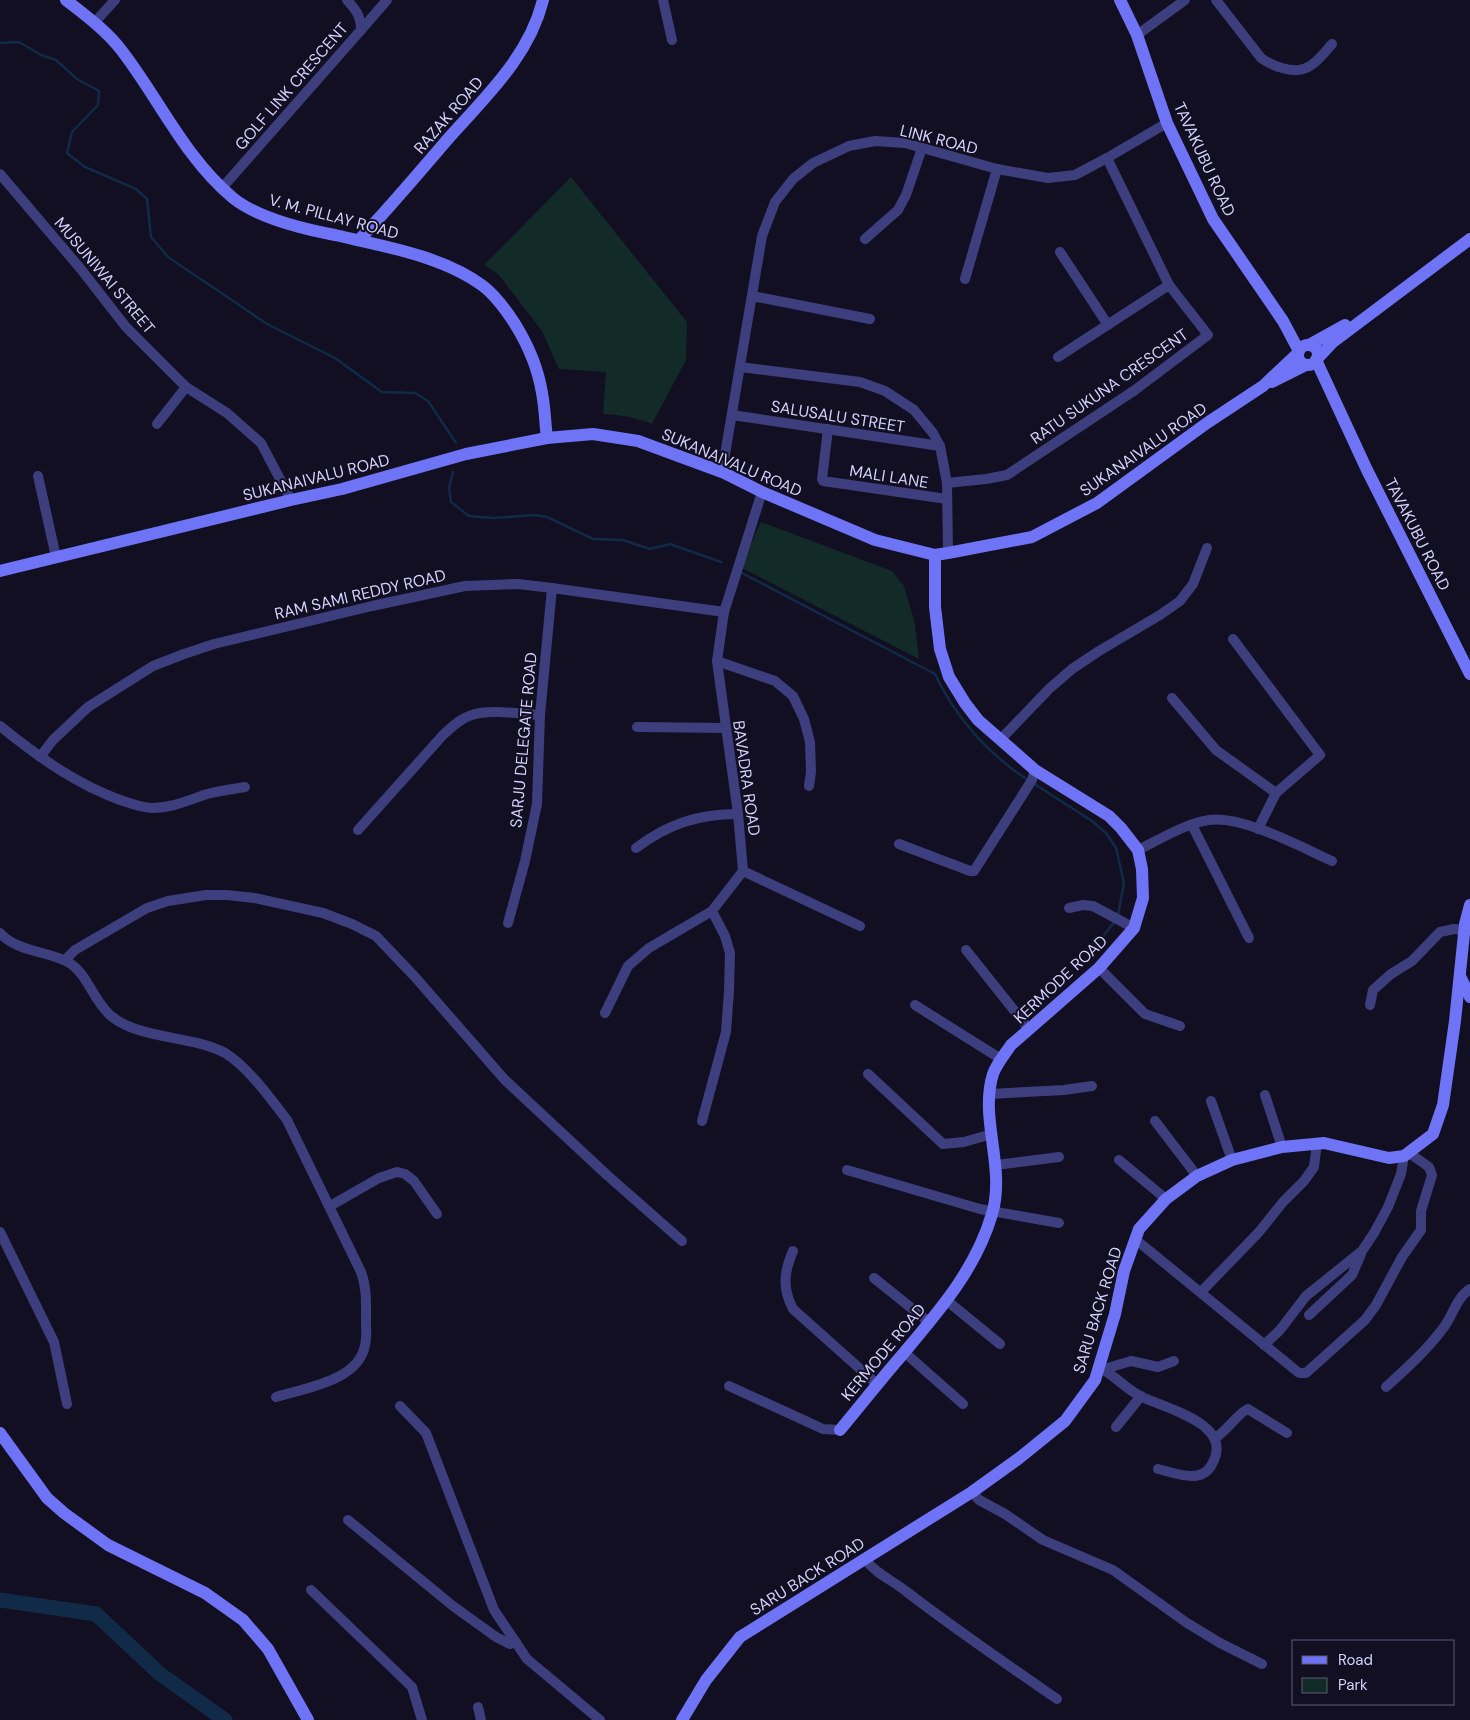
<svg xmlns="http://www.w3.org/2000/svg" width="1470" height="1720" font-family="'DM Sans',sans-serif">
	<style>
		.green { fill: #122a28 }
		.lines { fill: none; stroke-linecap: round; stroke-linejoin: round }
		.stream { stroke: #112a47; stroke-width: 2.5 }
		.river { stroke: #112a47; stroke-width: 15 }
		.street { stroke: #3d3e7d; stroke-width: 10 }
		.secondary { stroke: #6f74f6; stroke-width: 12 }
		.labels { text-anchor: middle; stroke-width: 4; stroke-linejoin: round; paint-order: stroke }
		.street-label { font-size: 16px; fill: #d4d1fc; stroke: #110f21 }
	</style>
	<rect width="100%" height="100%" fill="#110f21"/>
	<!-- green -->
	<g class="green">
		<path d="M571 177 687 322 686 360 652 424C635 417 620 415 603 414L606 372 559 369 542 331 498 274 484 265Z"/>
		<path d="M761 522 892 571 904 586 915 624 919 659 740 567Z"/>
	</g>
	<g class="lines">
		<!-- stream -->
		<g class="stream">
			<path d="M0 43 19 42 41 55 56 60 77 79 99 91 98 105 72 132 67 153 85 167 136 189 147 199 151 237 168 257 267 324 335 358 382 392 415 393 428 401 456 443"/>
			<path d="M453 472 449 488 451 502 469 516 494 518 535 515 547 517 593 539 623 540 650 549 670 544 721 562"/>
			<path d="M740 572 935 674C955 717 988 754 1028 780"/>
			<path d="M1033 783 1092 821 1106 833 1116 848 1124 883 1118 915"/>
			<path d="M1086 950 1104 935 1115 921"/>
		</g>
		<!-- river -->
		<path class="river" d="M0 1600 96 1614 160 1674 225 1720"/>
		<!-- street -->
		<g class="street">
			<path d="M663 0 672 40"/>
			<path d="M1216 0 1261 58C1272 66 1293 74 1306 68 1316 64 1325 52 1332 44"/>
			<path d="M94 23 115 0"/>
			<path d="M361 30 387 0"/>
			<path d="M1137 35 1185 0"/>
			<path d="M0 174 80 268 126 327 186 387 227 413 261 443 291 500"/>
			<path d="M222 188 361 30C361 16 356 10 347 0"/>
			<path d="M865 239 898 210 906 195 922 148"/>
			<path d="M1060 252 1108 325"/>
			<path d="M965 279 997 169"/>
			<path d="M752 296 870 319"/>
			<path d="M1058 357 1169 285"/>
			<path d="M740 367 860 382 885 391 914 410 933 433 940 446 947 483 948 553"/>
			<path d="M732 415 940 446"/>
			<path d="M157 424 186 387"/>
			<path d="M828 429 822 479 823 481 947 499"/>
			<path d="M722 472 762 236 775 202 793 179 813 163 849 146 875 141 905 143 997 169 1048 178 1075 175 1107 158 1167 123"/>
			<path d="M38 476 56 557"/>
			<path d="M947 483 986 479 1007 475 1135 390 1208 335 1169 285 1107 158"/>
			<path d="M1233 639 1320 755 1276 793 1258 829"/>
			<path d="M717 661 775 681 793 696 804 719 810 742 811 772 809 786"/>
			<path d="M1172 698 1216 750 1276 793"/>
			<path d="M0 726C37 756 77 785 123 801 132 804 143 808 152 808 172 808 189 800 207 794 219 791 232 789 245 787"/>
			<path d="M637 727 725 728"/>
			<path d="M1001 739 1049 689 1072 669 1099 651 1160 615 1180 601 1193 584 1207 548"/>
			<path d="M40 757 53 740 88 707 153 666 184 654 214 644 372 606 465 586 518 584 552 588 724 612"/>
			<path d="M1192 825 1249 938"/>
			<path d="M358 830 443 735C452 727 461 718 472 715 489 709 522 714 540 715"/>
			<path d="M899 844 970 871H974L1032 780 1035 770"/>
			<path d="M636 848C668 824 698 814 738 814"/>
			<path d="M1138 850C1159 840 1186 823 1209 820 1242 815 1301 847 1332 861"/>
			<path d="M743 871 860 926"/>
			<path d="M1069 908 1083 905 1093 906 1134 928"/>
			<path d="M508 923 525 861 537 804 540 715 552 588"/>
			<path d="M0 933C16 951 45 951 66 961 88 972 92 1000 111 1016 141 1040 192 1035 225 1053 247 1066 272 1100 287 1120L361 1272C367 1288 366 1304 366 1322 366 1329 367 1338 365 1345 359 1381 305 1388 276 1397"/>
			<path d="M966 950 1029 1029"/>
			<path d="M65 960 75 950 147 908 168 901 206 895H227L254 898 323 913 352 924 376 936 415 977 505 1080 607 1175 682 1241"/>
			<path d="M1099 968 1145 1014 1180 1026"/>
			<path d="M915 1005 1001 1059"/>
			<path d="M1370 1005 1373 990 1391 974 1412 961 1440 932 1454 929 1465 930"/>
			<path d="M605 1013 628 966 649 948 712 911 743 871 738 814 717 661 724 612 762 492"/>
			<path d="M868 1074 943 1144 964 1142 992 1134"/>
			<path d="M990 1094 1064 1090 1092 1086"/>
			<path d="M1265 1095 1282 1147"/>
			<path d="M1211 1101 1232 1160"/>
			<path d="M702 1121 726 1032 729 991 730 953 725 936 712 911"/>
			<path d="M1155 1121 1197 1176"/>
			<path d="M1119 1160 1166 1199"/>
			<path d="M996 1165 1059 1157"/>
			<path d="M847 1170 980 1209 1059 1223"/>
			<path d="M330 1206 379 1178 397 1172 405 1174 414 1181 437 1214"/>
			<path d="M0 1232 54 1342 67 1404"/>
			<path d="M1135 1239 1299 1373H1306L1365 1320 1376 1305 1402 1257 1421 1230V1211L1432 1175 1429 1167 1409 1153"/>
			<path d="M793 1251C784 1272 782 1288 793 1309L877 1384"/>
			<path d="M874 1278 930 1323"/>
			<path d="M1201 1292 1259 1232 1283 1202 1304 1181 1314 1167 1317 1143"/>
			<path d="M946 1300 1000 1344"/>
			<path d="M1309 1315 1352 1275 1361 1254"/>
			<path d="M1264 1345 1280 1330 1306 1296 1362 1251 1374 1233 1388 1207 1401 1174 1404 1156"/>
			<path d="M904 1352 963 1404"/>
			<path d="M1099 1367C1114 1375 1125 1388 1140 1396 1166 1409 1237 1424 1211 1466 1200 1484 1175 1473 1158 1469"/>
			<path d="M1104 1369 1131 1361 1158 1367 1174 1361"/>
			<path d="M729 1386 823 1429 840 1430"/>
			<path d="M1386 1387C1407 1368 1427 1350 1444 1327 1453 1315 1457 1297 1470 1289"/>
			<path d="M400 1406 426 1433 494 1610 527 1659 600 1720"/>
			<path d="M1116 1427 1141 1396"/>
			<path d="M1215 1438C1226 1432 1240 1411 1248 1409L1287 1433"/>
			<path d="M972 1492 979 1500 1005 1514 1043 1540 1113 1570 1187 1623 1220 1643 1262 1664"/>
			<path d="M348 1520 453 1606 496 1637 510 1644 516 1642"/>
			<path d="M865 1559C876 1574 892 1580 907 1592 955 1629 1006 1664 1057 1699"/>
			<path d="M311 1590 412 1687 422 1720"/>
			<path d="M478 1707 481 1720"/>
		</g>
		<!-- secondary -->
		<g class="secondary">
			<path d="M66 0C85 15 107 31 122 51 159 99 185 158 233 198 258 218 303 229 335 235 383 246 443 256 483 286 496 296 506 310 515 324 528 345 538 368 542 393 545 408 545 423 547 438"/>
			<path d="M1120 0 1137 35 1167 123 1213 219 1283 321 1299 351"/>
			<path d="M359 240C389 208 418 174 447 140 485 97 529 57 543 0"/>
			<path d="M1309 345 1345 325"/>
			<circle cx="1308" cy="355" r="10"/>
			<path d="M1317 359 1333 342 1470 239"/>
			<path d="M1316 360 1367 470 1470 674"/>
			<path d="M1272 382 1306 365"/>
			<path d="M0 571 291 500 342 489 466 454 547 438 593 434 638 441 722 472 762 492 875 540 935 555 948 553 1032 537 1097 503 1207 423 1263 386 1298 353"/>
			<path d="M1460 976 1470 997"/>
			<path d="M840 1430C861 1405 881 1379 903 1354 939 1311 976 1269 992 1214 1006 1167 979 1119 993 1074 997 1063 1005 1054 1011 1045L1099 968 1134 928 1143 898 1142 869 1138 850 1121 828 1109 816 1035 770 978 720 965 703 949 677 940 649 935 607V555"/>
			<path d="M0 1433 47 1498 64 1513 108 1545 205 1593 243 1620 268 1649 308 1720"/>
			<path d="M682 1720 706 1680 740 1637 972 1492 1018 1459 1065 1421 1095 1380 1115 1314 1124 1271 1139 1229 1166 1199 1197 1176 1232 1160 1282 1147 1324 1143 1389 1158 1404 1156 1433 1134 1443 1105 1455 1021 1465 924 1470 905"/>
		</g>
	</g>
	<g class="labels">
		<!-- street labels -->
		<g class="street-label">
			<text transform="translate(291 86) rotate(-49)" y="6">GOLF LINK CRESCENT</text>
			<text transform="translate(448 115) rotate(-49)" y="6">RAZAK ROAD</text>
			<text transform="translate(939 139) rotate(14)" y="6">LINK ROAD</text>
			<text transform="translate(1205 159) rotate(65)" y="6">TAVAKUBU ROAD</text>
			<text transform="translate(334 216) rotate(15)" y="6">V. M. PILLAY ROAD</text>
			<text transform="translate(105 275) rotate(50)" y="6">MUSUNIWAI STREET</text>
			<text transform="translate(1109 386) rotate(-35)" y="6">RATU SUKUNA CRESCENT</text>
			<text transform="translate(838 416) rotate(9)" y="6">SALUSALU STREET</text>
			<text transform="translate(1143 449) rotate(-35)" y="6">SUKANAIVALU ROAD</text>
			<text transform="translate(732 462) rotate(23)" y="6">SUKANAIVALU ROAD</text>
			<text transform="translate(889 476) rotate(9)" y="6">MALI LANE</text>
			<text transform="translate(316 477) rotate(-14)" y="6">SUKANAIVALU ROAD</text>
			<text transform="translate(1418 534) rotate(63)" y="6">TAVAKUBU ROAD</text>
			<text transform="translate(360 594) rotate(-13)" y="6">RAM SAMI REDDY ROAD</text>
			<text transform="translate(523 740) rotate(-85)" y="6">SARJU DELEGATE ROAD</text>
			<text transform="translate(747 778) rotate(82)" y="6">BAVADRA ROAD</text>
			<text transform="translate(1060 979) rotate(-43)" y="6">KERMODE ROAD</text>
			<text transform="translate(1097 1310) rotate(-73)" y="6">SARU BACK ROAD</text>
			<text transform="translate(883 1352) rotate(-50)" y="6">KERMODE ROAD</text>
			<text transform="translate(807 1576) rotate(-32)" y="6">SARU BACK ROAD</text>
		</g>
	</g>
	<!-- legend -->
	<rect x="1292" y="1640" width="162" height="65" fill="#110f21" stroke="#5f5d79"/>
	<rect x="1302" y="1656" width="25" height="8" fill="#6f74f6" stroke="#5f5d79"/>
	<text x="1338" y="1665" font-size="15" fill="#d4d1fc">Road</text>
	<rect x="1302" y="1678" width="25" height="15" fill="#122a28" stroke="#5f5d79"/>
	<text x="1338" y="1690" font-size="15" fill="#d4d1fc">Park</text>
</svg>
